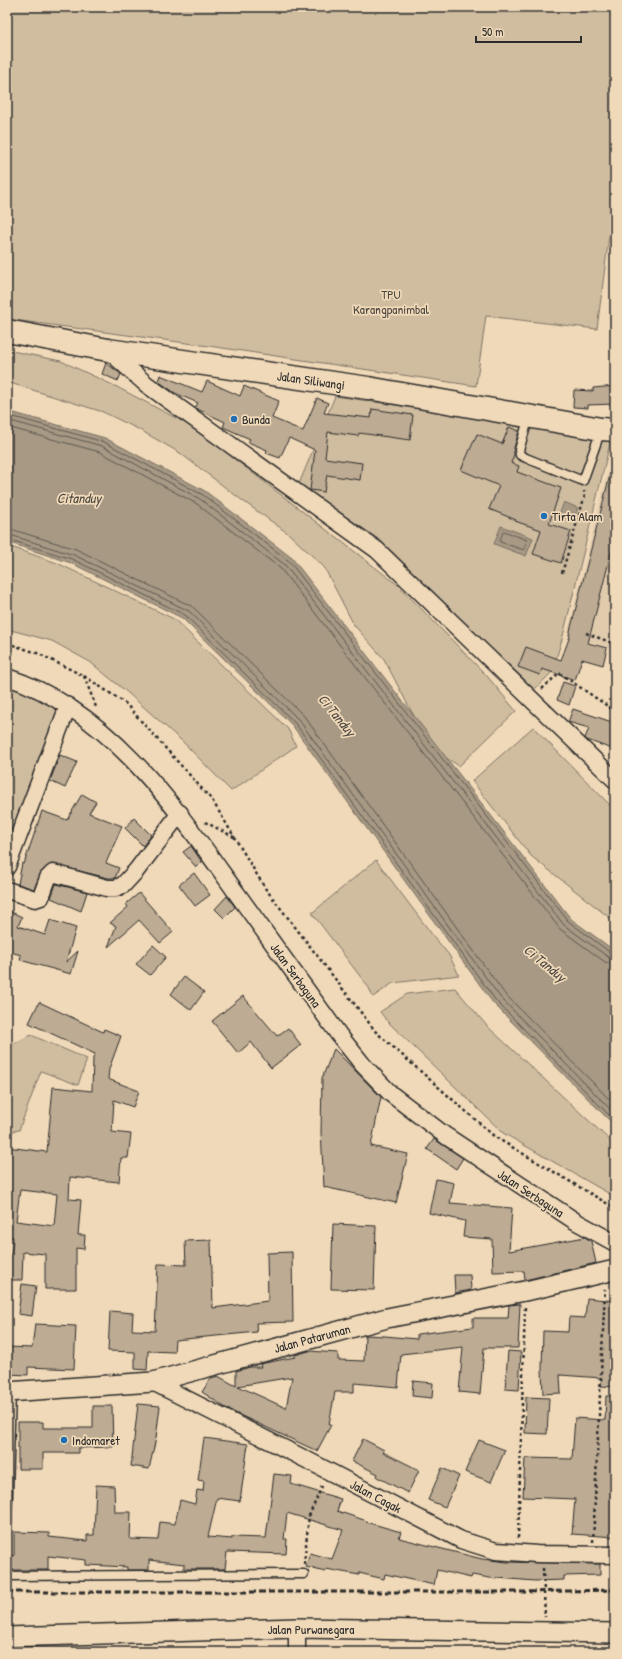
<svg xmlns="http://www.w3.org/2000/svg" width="622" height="1659" font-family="'Patrick Hand',sans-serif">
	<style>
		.built { fill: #e1cbad }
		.green { fill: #d0bda0; stroke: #7e7466 }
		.water { fill: #a79984; stroke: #756d60 }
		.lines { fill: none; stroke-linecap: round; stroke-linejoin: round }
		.shore { stroke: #5d574f; stroke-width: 1 }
		.building { fill: #bdab93; stroke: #2b2b2b; fill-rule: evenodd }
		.service-casing { stroke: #2b2b2b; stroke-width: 11 }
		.minor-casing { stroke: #2b2b2b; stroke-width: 19 }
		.tertiary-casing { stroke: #2b2b2b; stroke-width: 22 }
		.trunk-casing { stroke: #2b2b2b; stroke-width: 25 }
		.path { stroke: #2b2b2b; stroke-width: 2.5; stroke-dasharray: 3 3; stroke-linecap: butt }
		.service { stroke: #f0d9b8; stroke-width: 8 }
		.minor { stroke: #f0d9b8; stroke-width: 16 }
		.tertiary { stroke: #f0d9b8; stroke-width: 19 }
		.trunk { stroke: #f0d9b8; stroke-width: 22 }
		.rail { stroke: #2b2b2b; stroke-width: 3; stroke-dasharray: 6 3; stroke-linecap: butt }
		.poi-dot { fill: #1f6fb2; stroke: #f0d9b8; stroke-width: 1.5 }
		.labels { text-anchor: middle; stroke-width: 3.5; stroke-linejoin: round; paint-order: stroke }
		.park-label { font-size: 13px; fill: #4c4842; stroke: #f0d9b8 }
		.street-label { font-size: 13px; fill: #2b2b2b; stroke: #f0d9b8 }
		.poi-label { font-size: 13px; fill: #2b2b2b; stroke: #f0d9b8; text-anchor: start }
		.water-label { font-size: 14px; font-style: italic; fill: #4a4641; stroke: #f0d9b8 }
	</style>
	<rect width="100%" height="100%" fill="#f0d9b8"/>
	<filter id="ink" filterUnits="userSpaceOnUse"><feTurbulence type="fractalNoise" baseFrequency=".025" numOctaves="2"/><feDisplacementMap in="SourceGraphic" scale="8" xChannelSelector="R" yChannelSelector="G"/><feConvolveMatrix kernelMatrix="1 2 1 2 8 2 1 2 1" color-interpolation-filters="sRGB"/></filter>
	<g filter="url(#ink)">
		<!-- built -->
		<path class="built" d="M615 445V649L567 636Z"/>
		<!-- green -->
		<g class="green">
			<path d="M7 7H615V238L609 236 597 329 486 316 476 386 209 346 7 319Z"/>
			<path d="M7 350 61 361 115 386 193 427 398 585 487 676 516 711 459 766 434 750 409 707 384 659 354 625 324 567 289 534 243 501 180 453 140 430 103 412 7 382Z"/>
			<path d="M335 396 510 422 611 439 563 636 552 672 534 690 381 541 299 484Z"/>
			<path d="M11 547 57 563 174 619 288 729 296 746 231 791 183 742 128 693 90 662 52 641 7 629V557Z"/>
			<path d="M7 681 64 712 7 863Z"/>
			<path d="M533 727 615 810V922L531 856 472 781Z"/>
			<path d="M376 860 434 937 449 955 459 975 393 983 373 997 369 988 312 913Z"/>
			<path d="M455 988 487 1026 615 1145V1197L503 1133 388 1022 380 1012 407 994Z"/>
			<path d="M31 1035 87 1059 78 1085 41 1071 19 1130 7 1132V1043L9 1046Z"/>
		</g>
		<!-- water -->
		<g class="water">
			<path d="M7 411 105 438 205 491 292 558 571 919 615 951V1126L493 1003 292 725 182 618 71 563 7 542Z"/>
			<path d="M564 502 578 508 573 521 559 515Z"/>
			<path d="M501 526 533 538 526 556 494 544Z"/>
		</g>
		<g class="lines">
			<!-- shore -->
			<g class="shore">
				<path d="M7 415 104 442 203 495 289 561 568 921 611 953 615 954"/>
				<path d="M7 420 102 446 200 499 285 565 564 925 608 957 615 959"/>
				<path d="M7 427 100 452 197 504 281 569 560 929 605 962 615 965"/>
				<path d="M7 528 76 549 193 607 304 716 504 993 615 1105"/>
				<path d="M504 531 527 540 524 550 500 542V540Z"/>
				<path d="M7 534 74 555 189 611 299 720 500 997 615 1114"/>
				<path d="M7 539 72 559 185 615 295 723 496 1001 615 1121"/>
			</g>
		</g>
		<!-- building -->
		<g class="building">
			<path d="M106 363 121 374 118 381 102 374Z"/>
			<path d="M160 375 202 392 207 381 240 396 244 386 279 401 272 418 303 431 317 398 328 403 324 413 371 418 372 409 413 415 410 440 359 433 358 436 328 432 325 458 362 463 360 480 327 475 324 492 310 490 315 450 289 438 280 458 266 453 267 450 248 442 250 439 223 427 225 422 195 408 198 403 175 393 158 381Z"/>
			<path d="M615 386V404L588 405V408L573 407 574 390 593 391V388Z"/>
			<path d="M509 427 519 431 514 448V455L511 463 519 466 517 472 561 488 549 524 571 531 561 563 533 554 541 530 515 521 516 520 489 509 499 486 461 470 477 434 502 444Z"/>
			<path d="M611 471H615V538L588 643 607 648 603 665 582 659 575 680 542 669 540 675 518 667 526 647 561 660 570 636 569 635Z"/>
			<path d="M563 682 575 686 569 705 557 700Z"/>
			<path d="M573 709 615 723V750L587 740 585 738 589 728 568 722Z"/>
			<path d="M60 755 77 762 65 788 50 781Z"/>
			<path d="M82 794 96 802 89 813 122 826 106 863 119 868 115 878H108L51 864 41 872 34 889 18 884 22 863 24 864 42 811 67 820Z"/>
			<path d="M134 818 151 835 143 846 125 828Z"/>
			<path d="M191 846 202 862 196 867 183 852Z"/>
			<path d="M194 873 210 895 195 906 179 885Z"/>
			<path d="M56 884 87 892 81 911 51 898Z"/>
			<path d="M139 893 173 932 160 943 139 920 108 947 116 926 110 923 128 907 126 904Z"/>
			<path d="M227 896 235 907 224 918 215 909Z"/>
			<path d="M7 910 22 917 18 926 45 935 50 920 76 928 66 962 78 951 71 974 20 960 21 955 7 951Z"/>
			<path d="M153 945 166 957 150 975 136 964Z"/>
			<path d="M184 977 204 992 191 1010 171 994Z"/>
			<path d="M243 996 277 1036 288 1028 301 1045 271 1068 251 1042 238 1053 212 1021Z"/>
			<path d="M39 1002 103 1032 104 1029 121 1036 109 1069 108 1079 139 1091 133 1107 114 1100 112 1132 131 1134 128 1158H121L119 1182 70 1177 69 1199 81 1200 78 1235H85L84 1249 76 1248V1289H45V1254L23 1252 22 1280H7V1254H11L13 1237 7 1236V1147L47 1152 53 1087 92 1091 93 1058 95 1054 29 1023ZM20 1190 57 1194 54 1226 16 1221Z"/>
			<path d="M334 1049 381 1097 371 1146 408 1154 396 1203 324 1187 321 1132 322 1078Z"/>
			<path d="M434 1139 463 1158 456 1169 427 1149Z"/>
			<path d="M436 1179 454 1183 450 1203 512 1208 509 1251 585 1237 591 1241 596 1263 525 1280 524 1271 493 1272 492 1239 463 1237 465 1221 429 1213Z"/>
			<path d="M333 1224 376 1226 374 1290 331 1289Z"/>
			<path d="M211 1240 213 1308 268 1301 267 1253 292 1252 293 1322 256 1323 257 1332 175 1340 174 1352 148 1351 147 1370 135 1369V1352L108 1351 110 1311 133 1313 132 1330 155 1331 158 1264 186 1265 185 1241Z"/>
			<path d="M454 1275H470L471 1290 455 1293Z"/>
			<path d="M22 1284 36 1286 32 1316 18 1314Z"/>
			<path d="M587 1298 615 1301V1387L601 1386 602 1378 560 1375 561 1393 543 1394 542 1369 543 1331 568 1332 569 1317 585 1318Z"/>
			<path d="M520 1304 518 1348H484L480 1394 459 1392 463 1347 401 1354 398 1387 354 1383V1392H335L329 1424 331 1425 317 1451 229 1410 202 1392 211 1378 218 1376 236 1386V1371L250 1367H261L260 1364 295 1357V1355L309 1351 338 1353V1360L364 1361 365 1335 385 1336 417 1339V1334L473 1327V1318H508L509 1305ZM292 1377 286 1408 238 1386Z"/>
			<path d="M35 1324 76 1326 74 1369 28 1367V1375L7 1374V1347L32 1348Z"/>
			<path d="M508 1351 521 1352 519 1390 505 1389Z"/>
			<path d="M413 1381 433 1383 432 1398 412 1396Z"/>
			<path d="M606 1396H615V1537L572 1534 575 1499 523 1497 525 1458 572 1459 575 1418 605 1420Z"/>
			<path d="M526 1397 549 1398 547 1434 525 1433Z"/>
			<path d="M138 1404 160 1406 156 1438 149 1469 131 1466Z"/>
			<path d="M93 1406H112L113 1447 78 1448V1453H43V1469H18V1422H43V1428H93Z"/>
			<path d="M204 1438 248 1444 240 1501 217 1498 208 1537 232 1539V1537L266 1538 274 1474 292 1476 291 1484 341 1499 337 1511 367 1521 366 1522 401 1532 399 1538 482 1559 507 1562 600 1564V1575L564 1576V1580L535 1581 497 1578 496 1579 472 1575 471 1578 437 1570 434 1585 385 1574 384 1579 359 1573V1575L326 1569 325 1572 306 1567 310 1553 332 1559 343 1530 287 1513 284 1539H287L286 1554 227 1552 225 1569H184V1564L149 1560V1570H127V1567L86 1565V1560L48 1556V1570H10V1556L14 1555V1532L49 1533V1537L87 1541V1535H94L96 1485 114 1486 115 1512H131L130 1539 158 1540 160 1522 175 1524 180 1500 195 1504 197 1490 203 1491 204 1481 198 1480Z"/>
			<path d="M363 1439 384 1450 383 1452 419 1470 408 1493 377 1477 378 1474 352 1461Z"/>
			<path d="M479 1440 505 1450 491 1482 465 1472Z"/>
			<path d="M442 1468 459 1476 445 1507 428 1500Z"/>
		</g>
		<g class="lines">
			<!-- service casing -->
			<g class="service-casing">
				<g id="service">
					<path d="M529 417 519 450 520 455 526 458 583 481 601 430"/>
					<path d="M7 1524 11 1392"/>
					<path d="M7 1576 304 1574"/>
				</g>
			</g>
			<!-- minor casing -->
			<g class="minor-casing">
				<g id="minor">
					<path d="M108 350 146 384 377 550 615 780"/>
					<path d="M7 677C112 711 177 810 238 895 272 942 306 989 339 1035L363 1065 391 1094 446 1136 575 1221 615 1243"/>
					<path d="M7 867 68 706"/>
					<path d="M7 890 35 899 41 897 48 878 53 873 107 888H116L123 885 136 871 180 813"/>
					<path d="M153 1382 307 1460 461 1540 496 1551 537 1554 615 1555"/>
					<path d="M297 1652V1628"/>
				</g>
			</g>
			<!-- tertiary casing -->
			<g class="tertiary-casing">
				<g id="tertiary">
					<path d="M7 1392 153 1382 387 1318 530 1290 615 1270"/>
					<path d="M7 1637 297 1628 615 1633"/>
				</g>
			</g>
			<!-- trunk casing -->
			<g class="trunk-casing">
				<path id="trunk" d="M7 331 108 350 368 388 601 429 615 430"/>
			</g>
			<!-- path -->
			<g class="path">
				<path d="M562 573 585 495 584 491"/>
				<path d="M586 633 615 644"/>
				<path d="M7 643 37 653 84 676 125 703 212 800 265 888 376 1032 495 1137 608 1204 615 1207"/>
				<path d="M84 676 96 707"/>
				<path d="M542 689 559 673 615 711"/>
				<path d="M205 822 234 837"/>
				<path d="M518 1538 525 1307"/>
				<path d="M593 1542 605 1289"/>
				<path d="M304 1564 309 1516 323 1484"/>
				<path d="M543 1568 545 1617"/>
			</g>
			<!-- service -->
			<use href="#service" class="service"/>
			<!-- minor -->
			<use href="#minor" class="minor"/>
			<!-- tertiary -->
			<use href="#tertiary" class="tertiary"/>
			<!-- trunk -->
			<use href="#trunk" class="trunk"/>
			<!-- rail -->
			<path class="rail" d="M7 1592H521L615 1590"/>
		</g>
	</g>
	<!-- markers -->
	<g class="poi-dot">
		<circle cx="234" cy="419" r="4"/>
		<circle cx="544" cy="516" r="4"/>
		<circle cx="64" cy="1440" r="4"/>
	</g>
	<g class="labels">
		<!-- park labels -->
		<g class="park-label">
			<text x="391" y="299">TPU<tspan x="391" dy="15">Karangpanimbal</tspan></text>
		</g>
		<!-- street labels -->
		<g class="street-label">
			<text transform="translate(311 380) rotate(8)" y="5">Jalan Siliwangi</text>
			<text transform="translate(296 975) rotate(54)" y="5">Jalan Serbaguna</text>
			<text transform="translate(531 1193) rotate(33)" y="5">Jalan Serbaguna</text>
			<text transform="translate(312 1338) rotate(-15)" y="5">Jalan Pataruman</text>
			<text transform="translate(376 1496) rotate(28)" y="5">Jalan Cagak</text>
			<text x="311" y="1634">Jalan Purwanegara</text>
		</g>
		<!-- poi labels -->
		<g class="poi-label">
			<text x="242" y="424">Bunda</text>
			<text x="552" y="521">Tirta Alam</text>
			<text x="72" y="1445">Indomaret</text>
		</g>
		<!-- water labels -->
		<g class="water-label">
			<text x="79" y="503">Citanduy</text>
			<text transform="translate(337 715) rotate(51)" y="5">Ci Tanduy</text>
			<text transform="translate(545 963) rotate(39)" y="5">Ci Tanduy</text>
		</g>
	</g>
	<!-- margin -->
	<rect width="622" height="1659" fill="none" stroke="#f0d9b8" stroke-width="24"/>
	<rect x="12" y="12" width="598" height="1635" fill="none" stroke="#2b2b2b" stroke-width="1.5" filter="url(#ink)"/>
	<!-- scale -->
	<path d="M476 36v6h105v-6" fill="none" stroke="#2b2b2b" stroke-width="2"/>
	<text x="482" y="36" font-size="12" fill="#2b2b2b" stroke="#f0d9b8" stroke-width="3" paint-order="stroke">50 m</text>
</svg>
